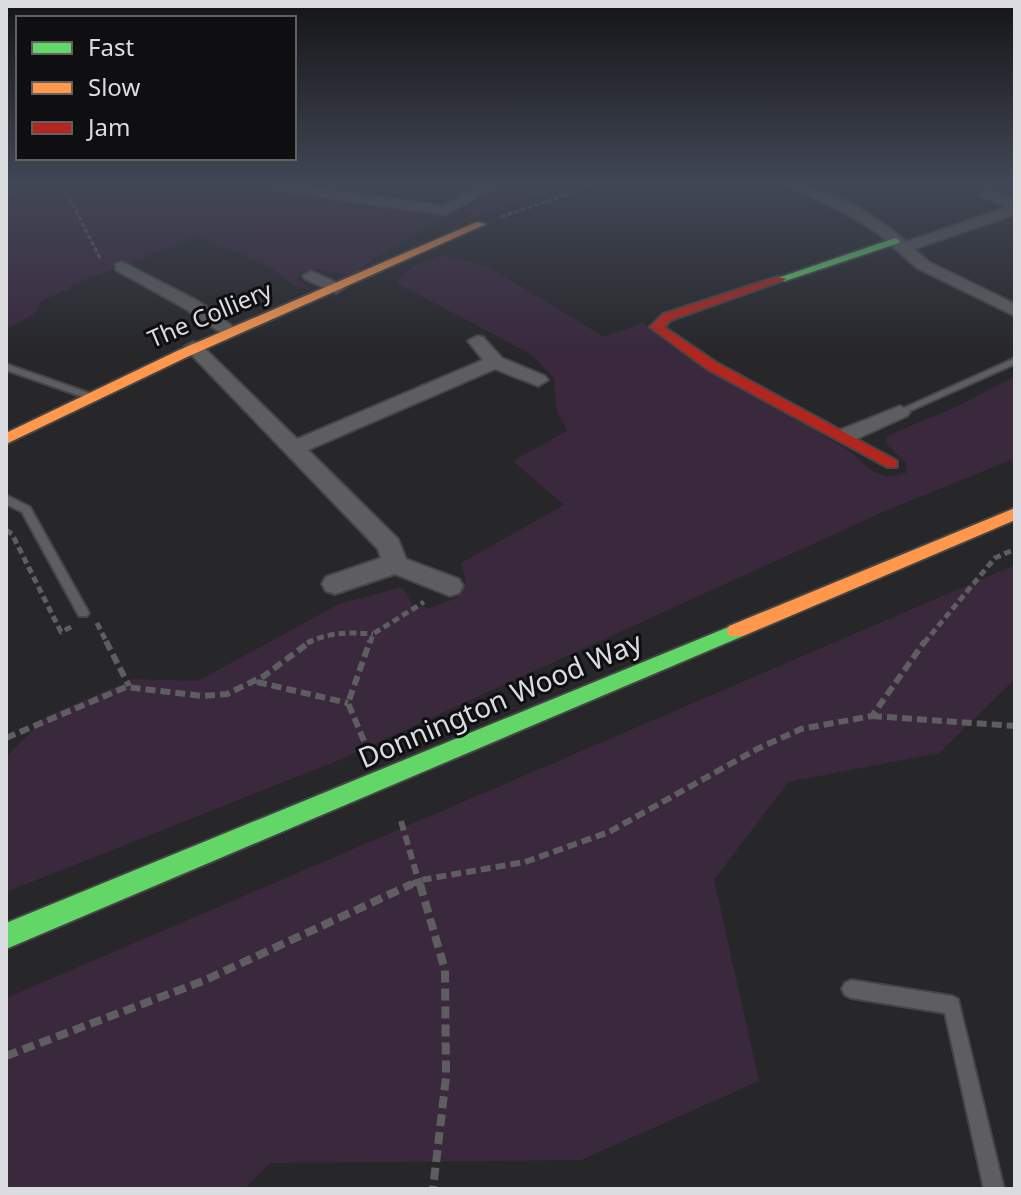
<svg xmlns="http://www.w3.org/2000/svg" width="1021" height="1195" font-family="'Noto Sans',sans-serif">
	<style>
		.green { fill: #3a283d }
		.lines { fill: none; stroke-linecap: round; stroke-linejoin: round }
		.lane-casing { stroke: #454546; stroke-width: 4 }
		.street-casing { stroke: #454546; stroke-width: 4 }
		.fast-casing { stroke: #454546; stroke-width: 4 }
		.slow-casing { stroke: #454546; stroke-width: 4 }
		.jam-casing { stroke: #454546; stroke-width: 4 }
		.path-far3 { stroke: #5e5e60; stroke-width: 3; stroke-dasharray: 5 2; stroke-linecap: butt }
		.path-far2 { stroke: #5e5e60; stroke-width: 5; stroke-dasharray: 7 4; stroke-linecap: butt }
		.path-far1 { stroke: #5e5e60; stroke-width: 6; stroke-dasharray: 10 5; stroke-linecap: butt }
		.path { stroke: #5e5e60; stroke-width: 8; stroke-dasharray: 12 6; stroke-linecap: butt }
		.lane { fill: #5e5e60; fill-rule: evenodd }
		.street { fill: #5e5e60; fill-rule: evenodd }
		.fast { fill: #63d668; fill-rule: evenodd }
		.slow { fill: #ff974d; fill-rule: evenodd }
		.jam { fill: #b3261e; fill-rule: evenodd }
		.labels { text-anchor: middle; stroke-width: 6; stroke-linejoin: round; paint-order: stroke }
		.far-street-label { font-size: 24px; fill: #dbdcdf; stroke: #0f0f12 }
		.street-label { font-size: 28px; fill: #dbdcdf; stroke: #0f0f12 }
	</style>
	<rect width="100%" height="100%" fill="#27272a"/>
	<!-- green -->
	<g class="green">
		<path d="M6 185H246L389 203 449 216 376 257 351 276 317 269 302 272 297 279 311 290C293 289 282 274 267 266 246 254 221 248 198 236L71 285 70 289 42 300 34 314 6 329Z"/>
		<path d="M511 185H570L478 217 461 210Z"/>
		<path d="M442 255 489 267 604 337 643 323 687 355 850 451C870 469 878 482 906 473L907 464 885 443 887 436 960 405 1015 376V458L883 512 337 761 6 892V757L47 716 133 679 198 681 339 604 402 587 413 605 429 608 457 598 466 581 461 563 564 505 513 461 567 431 556 408 554 378 532 355 397 283 408 269Z"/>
		<path d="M1015 565V679L939 753 788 782 714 880 759 1081 581 1160 270 1163 244 1189H6V998Z"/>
	</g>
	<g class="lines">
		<!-- lane casing -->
		<g class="lane-casing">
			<g id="lane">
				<path d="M1015 358V364L903 414H897L895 412Z"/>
				<path d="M6 364 92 394 94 396 89 399 86 398 6 370Z"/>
				<path d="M6 495 30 507 89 613 87 616H79L22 512 6 504Z"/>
				<path d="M851 980 952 996 958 999 1004 1189H984L945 1013 851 998 845 995 842 989 845 983Z"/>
			</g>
		</g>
		<!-- street casing -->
		<g class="street-casing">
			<g id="street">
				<path d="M264 185H298L443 206 483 185H499L445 215 270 189Z"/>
				<path d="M787 185C829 185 875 215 906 242L1008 207 979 196V190H989L1015 200V214L914 249 929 262 1015 304V316L917 268 879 234 847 214Z"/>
				<path d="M122 262 198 301 239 331 236 335H224L186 309 116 270V264Z"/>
				<path d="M311 271 342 285 344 288 336 293 305 279 303 276Z"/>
				<path d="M477 336 483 337 502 358 545 376 548 380 538 386 495 369 308 450 398 539 406 559 459 579 463 586 459 593 450 596 395 574 335 594 326 591 322 584 326 577 381 558 378 549 184 347 193 342 199 343 297 439 483 360 468 341Z"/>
				<path d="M900 406 910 412 907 416 854 440 847 441 837 435 840 430Z"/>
			</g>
		</g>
		<!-- fast casing -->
		<g class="fast-casing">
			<g id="fast">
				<path d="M895 238 900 241 899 243 785 281 775 279Z"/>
				<path d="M736 624 743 626 745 631 743 636 6 949V923Z"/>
			</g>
		</g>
		<!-- slow casing -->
		<g class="slow-casing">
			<g id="slow">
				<path d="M477 222 486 224 187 357 6 444V433L177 351Z"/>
				<path d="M1015 508V520L743 636H729L727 631 729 626Z"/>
			</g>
		</g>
		<!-- jam casing -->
		<g class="jam-casing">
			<path id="jam" d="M777 277 787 279 671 320 664 327 717 363 897 461V467H887L707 369 650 327 663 314Z"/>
		</g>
		<!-- path-far3 -->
		<g class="path-far3">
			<path d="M63 185 101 260"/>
			<path d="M6 192 63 185"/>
			<path d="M501 217 594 185"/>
		</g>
		<!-- path-far2 -->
		<g class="path-far2">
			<path d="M6 530 12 534 61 632 73 626"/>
			<path d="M97 623 107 643"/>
			<path d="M307 643C330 632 348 632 373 634"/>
			<path d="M370 643 373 634 424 602"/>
			<path d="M924 643 995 558 1015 549"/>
		</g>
		<!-- path-far1 -->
		<g class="path-far1">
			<path d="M106 641 129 686"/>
			<path d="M257 682 348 703"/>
			<path d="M872 716 1015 726"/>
			<path d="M6 738 126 687 202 696 227 694 264 676 311 641"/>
			<path d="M364 741 348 703 370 641"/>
			<path d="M401 821 420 886"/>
			<path d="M408 886 421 880 525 862 609 832 757 749 801 729 872 716 925 641"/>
		</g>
		<!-- path -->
		<g class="path">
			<path d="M420 884 445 970 446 1077 433 1189"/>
			<path d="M6 1056 203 981 412 884"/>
		</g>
		<!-- lane -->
		<use href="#lane" class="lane"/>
		<!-- street -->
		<use href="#street" class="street"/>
		<!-- fast -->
		<use href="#fast" class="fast"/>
		<!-- slow -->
		<use href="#slow" class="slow"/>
		<!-- jam -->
		<use href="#jam" class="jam"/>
	</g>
	<!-- sky -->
	<linearGradient id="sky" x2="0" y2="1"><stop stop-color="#151517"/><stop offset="0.52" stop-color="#414755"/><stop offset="1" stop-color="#414755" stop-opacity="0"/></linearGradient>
	<rect width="1021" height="353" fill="url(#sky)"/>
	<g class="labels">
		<!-- far-street labels -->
		<g class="far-street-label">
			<text transform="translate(210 315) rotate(-23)" y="8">The Colliery</text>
		</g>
		<!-- street labels -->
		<g class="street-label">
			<text transform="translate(500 700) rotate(-23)" y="10">Donnington Wood Way</text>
		</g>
	</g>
	<!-- border -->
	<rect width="1021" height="1195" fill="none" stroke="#dbdcdf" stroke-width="16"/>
	<!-- legend -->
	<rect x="16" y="16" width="280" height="144" fill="#0f0f12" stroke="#616164" stroke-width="2"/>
	<rect x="32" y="42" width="40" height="12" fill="#63d668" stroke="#616164" stroke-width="2"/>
	<text x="88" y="56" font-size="24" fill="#dbdcdf">Fast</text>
	<rect x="32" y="82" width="40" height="12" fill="#ff974d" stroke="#616164" stroke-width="2"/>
	<text x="88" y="96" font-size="24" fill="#dbdcdf">Slow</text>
	<rect x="32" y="122" width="40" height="12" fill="#b3261e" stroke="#616164" stroke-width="2"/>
	<text x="88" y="136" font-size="24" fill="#dbdcdf">Jam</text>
</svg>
